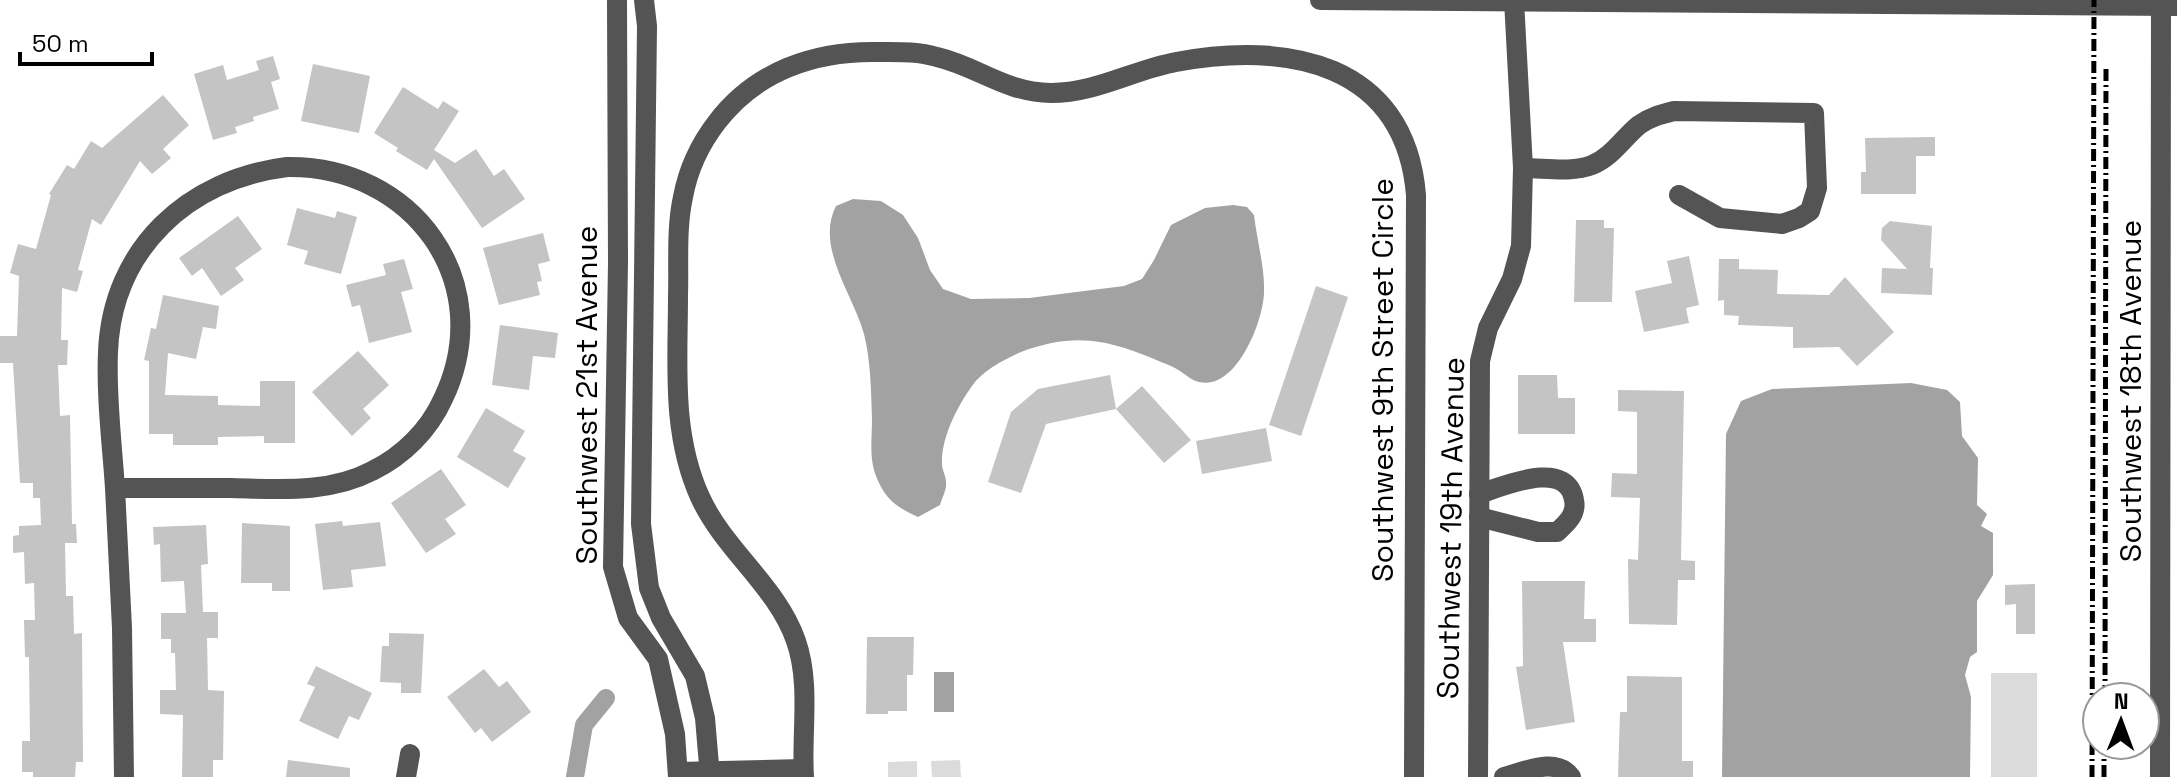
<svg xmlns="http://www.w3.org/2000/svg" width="2177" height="777" font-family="'Space Grotesk',sans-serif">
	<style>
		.green { fill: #dbdbdb }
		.water { fill: #a2a2a2 }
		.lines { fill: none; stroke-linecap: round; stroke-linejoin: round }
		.canal { stroke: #a2a2a2; stroke-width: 18 }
		.building { fill: #c4c4c4 }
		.minor { stroke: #545454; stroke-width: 20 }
		.rail { stroke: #000; stroke-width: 5; stroke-dasharray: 12 4 2 4; stroke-linecap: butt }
		.labels { text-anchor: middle; stroke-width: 8; stroke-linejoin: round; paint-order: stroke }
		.street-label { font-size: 30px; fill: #000; stroke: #fff }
	</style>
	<rect width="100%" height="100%" fill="#fff"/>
	<!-- green -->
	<g class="green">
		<rect x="1991" y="673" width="46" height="104"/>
		<path d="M960 760 961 777H932L931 761Z"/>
		<path d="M917 761V777H888V762Z"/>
	</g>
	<!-- water -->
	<g class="water">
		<path d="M853 199 881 201 903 215 918 238 930 270 943 289 971 299 1029 298 1124 286 1142 279 1154 260 1171 225 1205 208 1233 205 1247 207 1254 215C1257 241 1265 268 1264 293 1263 322 1236 391 1199 382 1190 380 1182 371 1173 367 1117 343 1082 329 1021 352 1005 359 982 371 972 386 957 407 941 438 942 464 942 470 946 476 946 482 947 489 942 498 940 505L918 517C896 507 885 499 876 476 869 458 872 438 872 420 871 392 871 362 864 334 853 294 815 247 836 206Z"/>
		<path d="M1911 383 1947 390 1960 402 1962 436 1978 458 1977 505 1987 514 1981 526 1993 533V575L1977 601V652L1970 657 1965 675 1971 697 1970 777H1722L1726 434 1741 401 1772 389Z"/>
		<rect x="934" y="672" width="20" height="40"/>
	</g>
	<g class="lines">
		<!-- canal -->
		<path class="canal" d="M575 777 584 725 606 698"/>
	</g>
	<!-- building -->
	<g class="building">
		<path d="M273 56 280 79 271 82 279 109 253 117 254 121 235 127 237 133 213 140 194 74 223 65 227 80 259 70 256 61Z"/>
		<path d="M313 64 370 76 359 133 301 121Z"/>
		<path d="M403 87 438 109 443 101 459 111 434 150 455 163 476 149 494 176 504 169 525 199 482 228 434 159 427 170 396 151 398 148 374 133Z"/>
		<path d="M163 95 189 125 163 149 171 158 152 174 140 161 101 225 92 219 78 270 83 271 77 292 62 288 61 340H68L67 365H58L60 416 70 415 72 524H76L77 543H65L66 596H73L74 634 82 633 83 762H76L75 777H33V772H22V741H30L29 657H25L24 620H35L34 583 25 584 24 552 13 553V536L19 535V526L41 525 40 498H33V483H20L13 363H0V336H17L19 276 10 273 18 244 36 249 51 195 49 194 67 165 74 169 91 141 102 148Z"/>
		<path d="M1935 137V156H1916V194H1861V172H1866L1865 138Z"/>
		<path d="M297 208 335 218 337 211 357 217 341 274 304 264 308 251 287 245Z"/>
		<path d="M238 216 262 249 235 268 244 280 221 296 202 268 192 276 179 258Z"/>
		<path d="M1576 220H1604V228H1614L1612 302H1574Z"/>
		<path d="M1890 221 1932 226 1930 268H1933L1932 295 1881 293 1882 268 1907 269 1881 240 1882 228Z"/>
		<path d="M543 233 550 261 538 264 542 281 537 282 540 295 499 305 483 248Z"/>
		<path d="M1689 256 1699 305 1686 308 1689 323 1644 332 1635 291 1672 283 1667 261Z"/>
		<path d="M404 259 413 289 401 292 412 332 369 343 360 305 352 307 346 285 386 275 383 264Z"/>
		<path d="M1719 259H1739V269L1778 270 1777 294 1829 295 1845 277 1894 332 1857 366 1839 347 1793 348V327L1738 325 1739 316 1724 315V300L1718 301Z"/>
		<path d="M1316 286 1348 297 1301 436 1269 425Z"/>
		<path d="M163 295 219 306 216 329 203 327 196 359 168 353 165 395 218 396V405L260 406V381H295V443H264V436L218 437V445H173V434H149V361L144 360 151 328 156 329Z"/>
		<path d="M500 325 558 333 555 358 533 356 529 390 492 385Z"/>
		<path d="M358 351 389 385 363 409 371 418 352 436 312 392Z"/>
		<path d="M1110 375 1116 409 1046 424 1021 493 988 482 1011 412 1038 389Z"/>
		<path d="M1518 375H1557L1558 398H1575V434H1518Z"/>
		<path d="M1142 386 1191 440 1164 463 1116 409Z"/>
		<path d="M1618 390 1684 391 1681 560 1695 561V580H1678L1677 625 1629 624 1628 559 1638 560 1640 498 1611 497 1612 473 1637 474V412L1618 411Z"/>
		<path d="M486 408 525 431 513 451 526 458 508 488 457 457Z"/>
		<path d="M1266 428 1272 461 1202 474 1196 441Z"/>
		<path d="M441 469 466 505 445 519 456 534 426 553 391 503Z"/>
		<path d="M342 521 343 526 380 522 386 566 351 570 353 587 323 590 315 524Z"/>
		<path d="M242 523 290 526V591H272V583H241Z"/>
		<path d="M206 525 208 564 201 565 203 612H218V638H207L208 690 224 691 223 760H213V777H182L183 715 160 714V690H176L175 653H171V639H161V613H186L184 581 161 582 160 544 154 545 153 527Z"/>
		<path d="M1522 581H1585L1584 619H1596V642H1563L1575 722 1526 730 1516 667 1523 666Z"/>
		<path d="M2035 584V634H2016V604L2005 605V585Z"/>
		<path d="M389 633 424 634 421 693H401V683L380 682 382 646H389Z"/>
		<path d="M867 637H914L913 675H907V711H888V714H866Z"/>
		<path d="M316 666 372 693 359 720 349 716 338 739 299 721 315 687 307 684Z"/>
		<path d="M484 669 499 687 507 681 531 712 492 742 481 728 475 733 447 697Z"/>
		<path d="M1627 676 1682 677V761H1693V777H1618L1620 712H1627Z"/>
		<path d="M288 760 350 768V777H286Z"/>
	</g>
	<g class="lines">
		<!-- minor -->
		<g class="minor">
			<path d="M617 0 618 263 613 567 628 618 658 659 675 734 678 777"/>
			<path d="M644 0 647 26 641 524 649 588 661 618 695 676 705 718 710 777"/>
			<path d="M1320 0 2177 6"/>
			<path d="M287 167C412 165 499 282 443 399 429 430 403 456 372 471 328 494 278 489 230 488 192 488 153 488 115 488 112 443 106 397 108 352 112 249 188 179 287 167Z"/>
			<path d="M1523 168C1545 168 1572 173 1592 165 1612 157 1623 138 1639 125 1650 117 1662 114 1674 111L1814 113 1817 188 1810 211 1799 218 1782 224 1720 218 1679 195"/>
			<path d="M115 488 122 628 124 777"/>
			<path d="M1479 494C1504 486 1567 458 1574 500 1577 514 1567 523 1557 532H1538L1479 517"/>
			<path d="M678 772 803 769"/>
			<path d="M406 777 410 754"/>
			<path d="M804 777C801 733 811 684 796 641 777 586 724 550 700 497 671 433 678 364 678 296 679 263 676 229 683 197 688 170 700 144 717 122 756 71 814 51 877 52 897 52 917 51 937 57 979 67 1004 92 1051 93 1096 93 1133 70 1176 62 1286 41 1405 62 1416 195L1414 777"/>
			<path d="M1478 777 1480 361 1488 328 1512 279 1521 246 1523 168 1514 0"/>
			<path d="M1504 777C1524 772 1556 756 1571 777"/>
			<path d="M2160 777 2161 6"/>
		</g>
		<!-- rail -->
		<g class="rail">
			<path d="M2105 697 2106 68"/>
			<path d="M2092 777 2094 0"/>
			<path d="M2104 777V745"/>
		</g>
	</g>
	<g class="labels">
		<!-- street labels -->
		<g class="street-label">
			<text transform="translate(1383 380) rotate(-90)" y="10">Southwest 9th Street Circle</text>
			<text transform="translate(2131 391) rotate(-90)" y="10">Southwest 18th Avenue</text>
			<text transform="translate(587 395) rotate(-90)" y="10">Southwest 21st Avenue</text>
			<text transform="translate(1451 528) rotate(-89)" y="10">Southwest 19th Avenue</text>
		</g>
	</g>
	<!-- north arrow -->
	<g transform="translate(2121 721) rotate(1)"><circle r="38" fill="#ffffff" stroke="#999999" stroke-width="2"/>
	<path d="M0-6L14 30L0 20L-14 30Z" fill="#000000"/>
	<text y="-12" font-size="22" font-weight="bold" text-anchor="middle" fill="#000000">N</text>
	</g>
	<!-- scale -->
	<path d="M20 52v12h132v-12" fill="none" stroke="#000000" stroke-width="4"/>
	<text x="32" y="52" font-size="24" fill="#000000" stroke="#ffffff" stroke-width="6" paint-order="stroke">50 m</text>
</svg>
